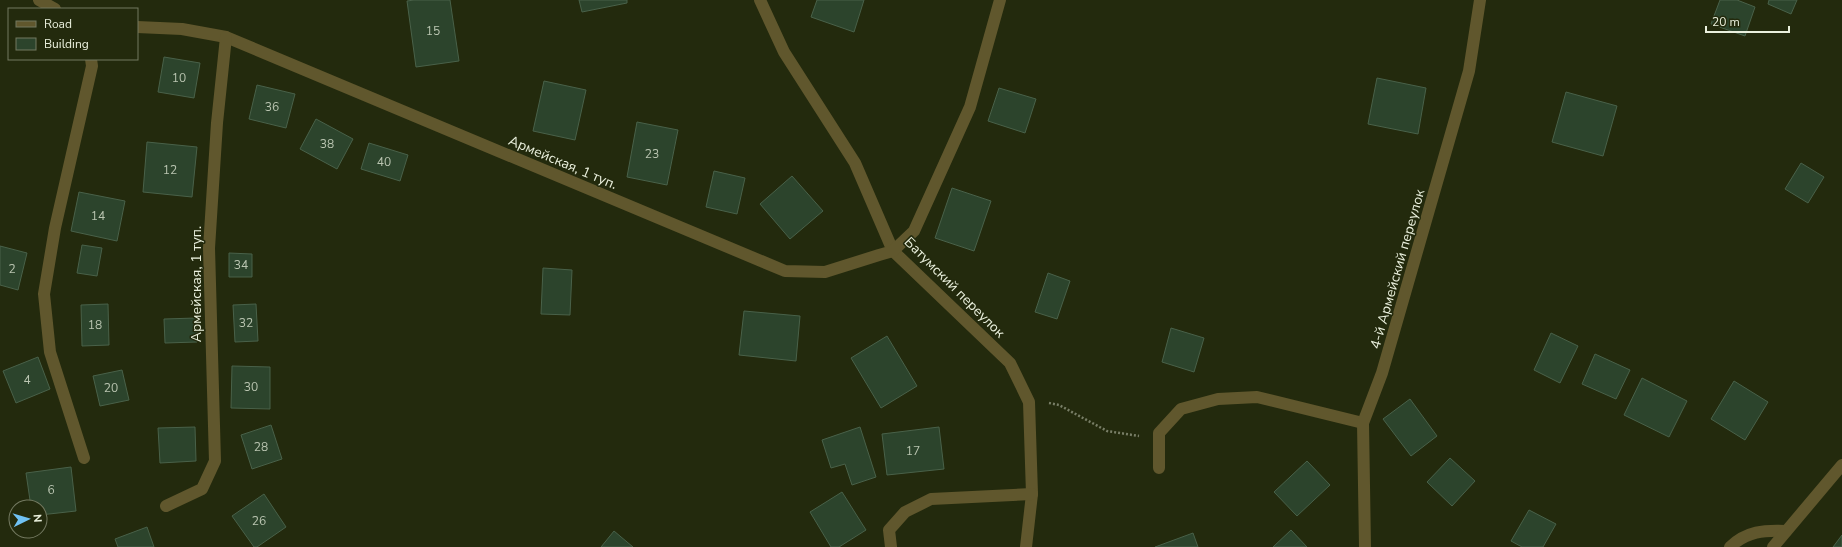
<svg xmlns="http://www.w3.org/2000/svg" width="1842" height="547" font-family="'Nunito Sans',sans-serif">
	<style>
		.building { fill: #2c442c; stroke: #496149 }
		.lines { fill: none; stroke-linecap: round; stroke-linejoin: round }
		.path { stroke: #787e66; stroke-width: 2.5; stroke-dasharray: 2 2; stroke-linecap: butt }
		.minor { stroke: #60572d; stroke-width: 12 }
		.labels { text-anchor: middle; stroke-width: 3; stroke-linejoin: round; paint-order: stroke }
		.number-label { font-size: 12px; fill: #bac5b1 }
		.street-label { font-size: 14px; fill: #eaf0dd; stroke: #232a0d }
	</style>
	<rect width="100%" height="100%" fill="#232a0d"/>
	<!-- building -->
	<g class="building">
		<path d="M414 0H450L459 61 416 67 407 1Z"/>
		<path d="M579 0H627V3L582 12Z"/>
		<path d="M817 0H864L854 32 811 17Z"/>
		<path d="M1720 0H1737L1755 7 1745 36 1711 24Z"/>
		<path d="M1769 0H1797L1791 14 1768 4Z"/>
		<path d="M164 57 200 63 194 98 158 92Z"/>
		<path d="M1377 78 1426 88 1418 134 1368 124Z"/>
		<path d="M544 81 586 90 575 140 533 131Z"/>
		<path d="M257 85 295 94 286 128 249 119Z"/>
		<path d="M999 88 1036 99 1025 133 988 121Z"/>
		<path d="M1566 92 1617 106 1603 156 1552 142Z"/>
		<path d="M316 119 353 139 337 169 300 149Z"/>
		<path d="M637 122 678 130 667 185 627 177Z"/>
		<path d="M147 142 197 147 192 197 143 192Z"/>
		<path d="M369 143 408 155 400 181 361 169Z"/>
		<path d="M1801 163 1824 177 1808 203 1785 189Z"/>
		<path d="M714 171 745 178 737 214 706 207Z"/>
		<path d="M792 176 823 211 790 239 760 204Z"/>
		<path d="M952 188 991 201 974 251 935 238Z"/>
		<path d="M79 192 125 201 117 241 71 231Z"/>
		<path d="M82 245 102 248 97 276 77 273Z"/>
		<path d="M0 246 27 253 18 290 0 285Z"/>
		<path d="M229 253 252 254V277H229Z"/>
		<path d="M543 268 572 270 570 315 541 314Z"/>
		<path d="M1048 273 1070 281 1057 319 1035 312Z"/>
		<path d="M108 304 109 345 82 346 81 305Z"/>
		<path d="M256 304 258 341 235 342 233 305Z"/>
		<path d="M744 311 800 316 796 361 739 355Z"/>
		<path d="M196 318 197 342 165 343 164 319Z"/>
		<path d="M1171 328 1204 338 1194 372 1162 362Z"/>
		<path d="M1551 333 1578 346 1560 383 1534 370Z"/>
		<path d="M887 336 917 386 881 408 851 358Z"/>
		<path d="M1595 354 1630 370 1616 399 1582 384Z"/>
		<path d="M38 357 50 389 16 403 3 371Z"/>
		<path d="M232 366 270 367V409L231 408Z"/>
		<path d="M122 370 129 400 100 406 93 376Z"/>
		<path d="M1642 378 1687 401 1669 437 1624 415Z"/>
		<path d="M1734 381 1768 402 1745 440 1711 419Z"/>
		<path d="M1410 399 1437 436 1411 456 1383 419Z"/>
		<path d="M271 425 282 459 252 469 241 435Z"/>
		<path d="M195 427 196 461 160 463 158 428Z"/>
		<path d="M860 427 876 477 852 485 845 464 831 468 822 440Z"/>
		<path d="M939 427 944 469 887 475 882 434Z"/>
		<path d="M1450 458 1475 481 1452 506 1427 482Z"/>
		<path d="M1307 461 1330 485 1297 516 1274 492Z"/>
		<path d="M71 467 76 511 40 515V507H31L26 473Z"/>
		<path d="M842 492 866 530 839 547H831L810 512Z"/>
		<path d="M264 494 286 527 257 547H254L232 516Z"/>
		<path d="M1529 510 1556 524 1543 547H1522L1511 541Z"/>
		<path d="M147 527 154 547H118L115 539Z"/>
		<path d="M1291 530 1307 547H1273Z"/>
		<path d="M614 531 633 547H601Z"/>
		<path d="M1193 533 1198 547H1155Z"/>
		<path d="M1842 535V547H1833Z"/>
	</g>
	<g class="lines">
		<!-- path -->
		<path class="path" d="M1049 403 1059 405 1107 431 1139 436"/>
		<!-- minor -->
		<g class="minor">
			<path d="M39 0 55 9"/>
			<path d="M760 0 784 52 855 163 893 251 1010 363 1029 402 1032 494 1026 547"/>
			<path d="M137 27 182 29 226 37 785 271 825 272 879 255 893 251 914 231 970 107 1000 0"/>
			<path d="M84 458 50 352 44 294 55 228 92 66 91 59"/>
			<path d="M1159 468V433L1181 409 1218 399 1257 397 1363 423"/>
			<path d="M166 506 202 489 215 461 209 248 217 123 226 37"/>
			<path d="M891 547 889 530 905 512 931 499 1032 494"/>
			<path d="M1365 547 1363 423 1382 373 1469 71 1480 0"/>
			<path d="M1730 547C1747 531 1764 530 1786 531"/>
			<path d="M1773 547 1842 465"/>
		</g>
	</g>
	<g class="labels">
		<!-- number labels -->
		<g class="number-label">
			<text x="433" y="35">15</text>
			<text x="179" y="82">10</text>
			<text x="272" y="111">36</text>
			<text x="327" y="148">38</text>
			<text x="652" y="158">23</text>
			<text x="384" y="166">40</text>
			<text x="170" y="174">12</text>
			<text x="98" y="220">14</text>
			<text x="241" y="269">34</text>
			<text x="12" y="273">2</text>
			<text x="246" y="327">32</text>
			<text x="95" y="329">18</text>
			<text x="27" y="384">4</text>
			<text x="251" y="391">30</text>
			<text x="111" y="392">20</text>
			<text x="261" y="451">28</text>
			<text x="913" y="455">17</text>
			<text x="51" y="494">6</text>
			<text x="259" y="525">26</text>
		</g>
		<!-- street labels -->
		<g class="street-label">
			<text transform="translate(563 162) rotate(23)" y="5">Армейская, 1 туп.</text>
			<text transform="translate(1397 269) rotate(-74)" y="5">4-й Армейский переулок</text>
			<text transform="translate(196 284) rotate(-90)" y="5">Армейская, 1 туп.</text>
			<text transform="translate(955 287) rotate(45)" y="5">Батумский переулок</text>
		</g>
	</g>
	<!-- legend -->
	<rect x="8" y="8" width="130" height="52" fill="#232a0d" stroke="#737960"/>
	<rect x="16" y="21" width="20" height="6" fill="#60572d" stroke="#737960"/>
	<text x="44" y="28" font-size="12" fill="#eaf0dd">Road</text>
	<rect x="16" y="38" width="20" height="12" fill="#2c442c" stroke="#737960"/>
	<text x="44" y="48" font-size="12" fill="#eaf0dd">Building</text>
	<!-- north arrow -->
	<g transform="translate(28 519) rotate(85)"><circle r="19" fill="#232a0d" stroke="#737960"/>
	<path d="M0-3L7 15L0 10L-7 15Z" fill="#70c2f4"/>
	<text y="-6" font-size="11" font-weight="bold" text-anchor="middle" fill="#eaf0dd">N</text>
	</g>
	<!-- scale -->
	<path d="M1706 26v6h83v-6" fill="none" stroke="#eaf0dd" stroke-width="2"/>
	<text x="1712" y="26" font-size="12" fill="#eaf0dd" stroke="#232a0d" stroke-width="3" paint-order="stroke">20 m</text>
</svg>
